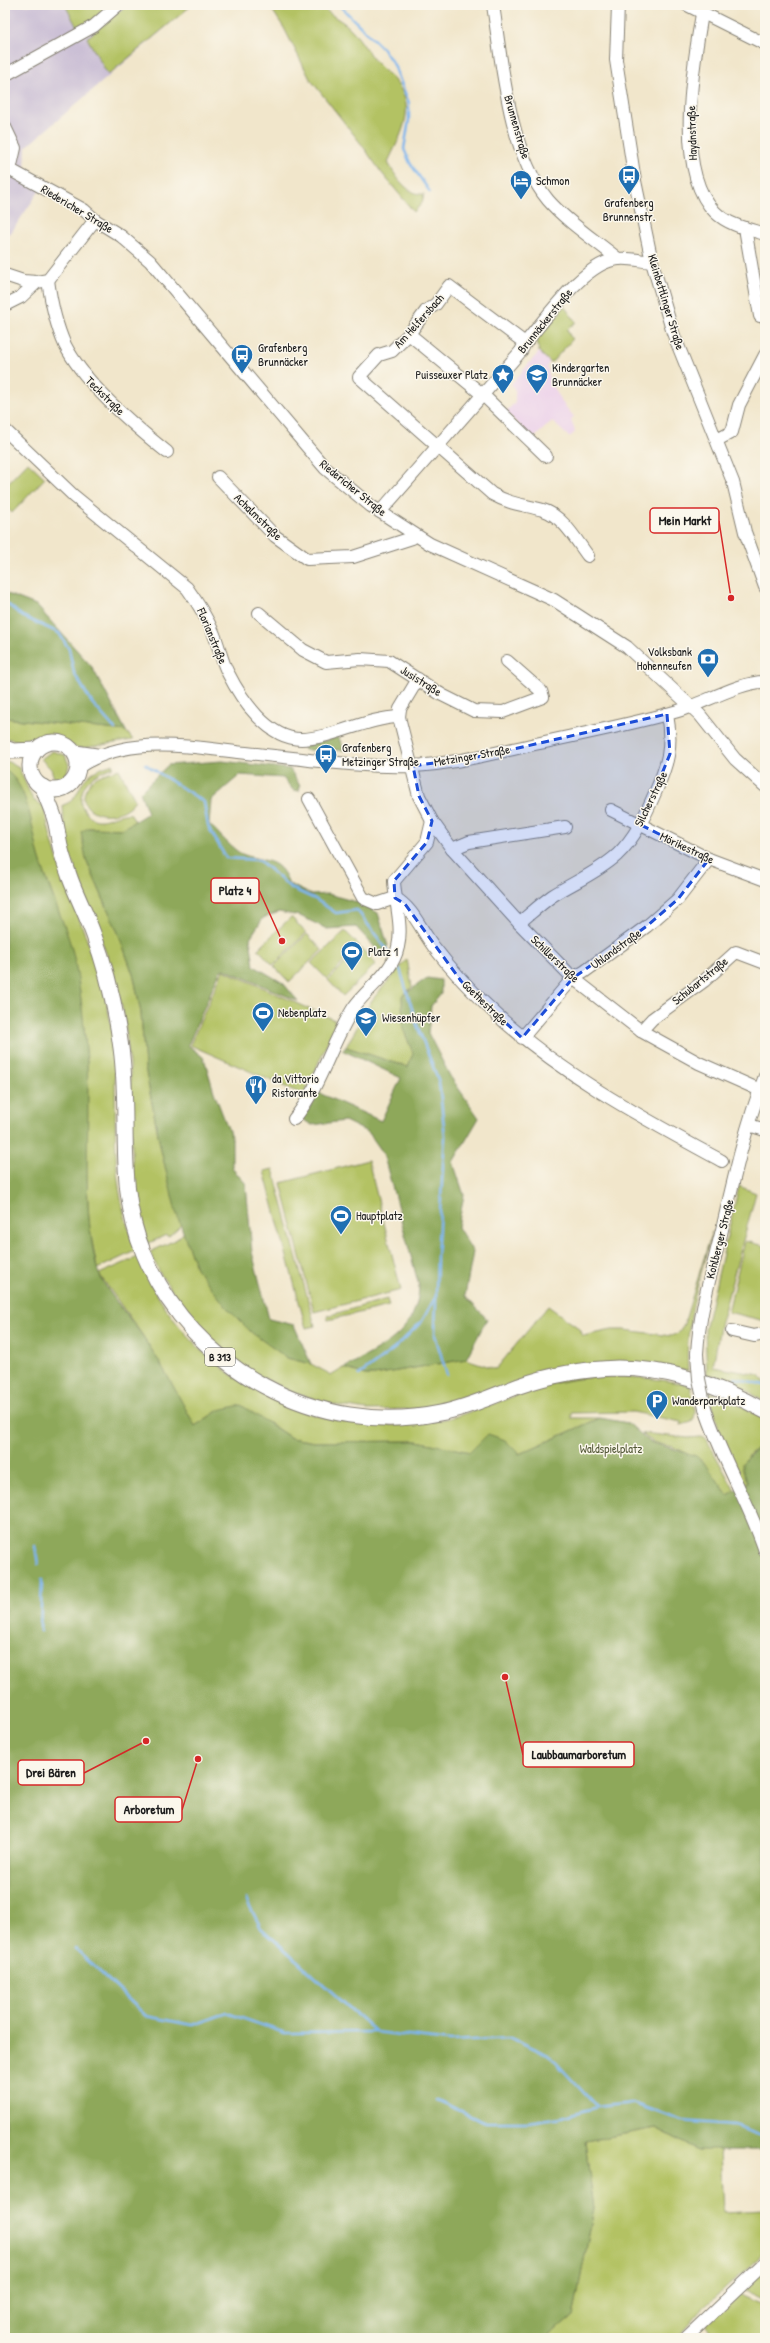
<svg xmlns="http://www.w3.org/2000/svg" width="770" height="2343" font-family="'Patrick Hand',sans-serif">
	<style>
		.built { fill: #ecd1ea }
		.industrial { fill: #cbbfd5 }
		.green { fill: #b3c264; stroke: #686f40 }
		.forest { fill: #8ea85a; stroke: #55623b }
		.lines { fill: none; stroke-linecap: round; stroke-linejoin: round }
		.stream { stroke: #7eb5ed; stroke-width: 2.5 }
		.minor-casing { stroke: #868174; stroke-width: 14 }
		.major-casing { stroke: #868174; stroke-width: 17 }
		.minor { stroke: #fff; stroke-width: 12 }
		.major { stroke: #fff; stroke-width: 15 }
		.minor-bridge-casing { stroke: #868174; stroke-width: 14; stroke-linecap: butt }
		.minor-bridge { stroke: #fff; stroke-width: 12 }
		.marked { fill: #1d4ed8; fill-opacity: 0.2; stroke: #1d4ed8; stroke-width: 3; stroke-dasharray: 8 5; stroke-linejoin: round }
		.labels { text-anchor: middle; stroke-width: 3; stroke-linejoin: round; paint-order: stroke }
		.shield { fill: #fbf7ec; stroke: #5f5e5a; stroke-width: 1 }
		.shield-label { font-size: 11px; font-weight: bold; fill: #1c1c1c }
		.street-label { font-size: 12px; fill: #1c1c1c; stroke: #fbf7ec }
		.poi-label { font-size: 12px; fill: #1c1c1c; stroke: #fbf7ec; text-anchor: start }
		.park-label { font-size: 12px; fill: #515635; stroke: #fbf7ec }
		.leader { fill: none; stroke: #d62828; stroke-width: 1.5 }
		.callout-dot { fill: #d62828; stroke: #fbf7ec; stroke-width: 1.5 }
		.callout { fill: #fbf7ec; stroke: #d62828; stroke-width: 1.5 }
		.callout-label { font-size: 13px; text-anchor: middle; font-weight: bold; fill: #1c1c1c }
	</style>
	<rect width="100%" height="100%" fill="#fbf7ec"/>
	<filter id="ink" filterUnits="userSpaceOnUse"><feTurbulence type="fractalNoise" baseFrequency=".025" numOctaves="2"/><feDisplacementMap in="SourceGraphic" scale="8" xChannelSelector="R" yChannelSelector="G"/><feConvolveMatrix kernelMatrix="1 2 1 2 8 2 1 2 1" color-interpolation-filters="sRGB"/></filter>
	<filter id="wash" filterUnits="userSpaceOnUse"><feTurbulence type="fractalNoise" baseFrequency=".012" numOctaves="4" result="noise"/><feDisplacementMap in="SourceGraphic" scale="16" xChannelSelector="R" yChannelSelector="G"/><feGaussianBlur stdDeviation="0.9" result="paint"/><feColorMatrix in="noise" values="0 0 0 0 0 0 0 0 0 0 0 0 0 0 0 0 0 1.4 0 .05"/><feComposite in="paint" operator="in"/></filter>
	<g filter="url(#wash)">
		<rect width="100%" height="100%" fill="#f1e6cb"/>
		<!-- built -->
		<path class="built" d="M539 352 549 362 547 367 550 379 561 401 574 417 571 419 575 432 571 436H568L552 421 533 439 506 412 515 402V390L511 384Z"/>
		<!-- industrial -->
		<path class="industrial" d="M5 5H192L26 147 25 167 27 180 42 187 10 234 5 232Z"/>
		<!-- green -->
		<g class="green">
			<path d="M65 5H109L89 23 78 29Z"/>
			<path d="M127 5H192L108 75 87 38Z"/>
			<path d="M269 5H322C329 16 341 19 350 28 360 38 366 50 374 60 382 69 391 75 398 85 417 110 399 138 388 162 394 175 408 196 424 194L422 203 414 212 381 172 362 145 310 79 284 28Z"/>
			<path d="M564 306 576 322 567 330 572 340 551 363 539 352 537 339 558 314H561L560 312Z"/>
			<path d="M28 462 45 478 12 513 5 506V486Z"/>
			<path d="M5 718 126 731 133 740 83 748 74 747 60 739 51 738 32 744 5 738Z"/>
			<path d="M52 751 65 755 69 765 66 776 55 781 51 769 41 759Z"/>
			<path d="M5 760 19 768 33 800 44 806C57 882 99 949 111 1025 119 1077 112 1129 118 1180 121 1205 128 1227 135 1251L97 1269 89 1224 86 1164 87 1061 80 992 72 951 9 772 5 770Z"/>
			<path d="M113 764V767C95 774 80 781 81 804 95 835 113 811 131 814L135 821 122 829 88 828 86 859 119 935 134 977 141 1013 145 1067 161 1150 181 1225 168 1237 166 1235 147 1244 133 1189 130 1066 124 1015 112 969 70 855 64 827 63 805C79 800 77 787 87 777 94 770 104 767 113 764Z"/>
			<path d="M119 769 135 800C115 829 63 810 93 780 99 774 112 772 119 769Z"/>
			<path d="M291 917 306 933 273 965 258 949Z"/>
			<path d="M345 931 360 946 327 979 311 963Z"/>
			<path d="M307 934 322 950 289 982 274 966Z"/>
			<path d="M361 948 376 964 343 996 328 980Z"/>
			<path d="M407 959 412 987 402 996 403 1028 413 1053 408 1067 346 1047 372 1000Z"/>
			<path d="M223 970 337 1021 304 1095 190 1045Z"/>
			<path d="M368 1160 401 1290 314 1312 281 1183Z"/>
			<path d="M273 1169 315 1326 306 1328 264 1171Z"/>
			<path d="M739 1186 756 1193 720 1326 713 1367 760 1375 765 1383V1402C747 1391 729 1376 707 1375L705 1330Z"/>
			<path d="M184 1232 196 1268 287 1358 311 1364 332 1375 344 1368 366 1375H374L466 1359 496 1369 548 1306 580 1329 583 1336 612 1330H625L671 1336 678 1333 684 1324 712 1232C700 1278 684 1324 688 1371L650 1364 417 1409 367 1410 335 1405 291 1392 244 1368 199 1329 161 1275 150 1252 177 1239Z"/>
			<path d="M745 1241 765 1246V1321L728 1312Z"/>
			<path d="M138 1257C149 1282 162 1306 180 1327 241 1401 341 1439 435 1421 470 1415 501 1400 534 1389 588 1372 636 1374 690 1385 692 1397 699 1412 692 1422L681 1425V1422L633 1412 571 1413V1418H600L519 1454 505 1440 470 1452 417 1441 314 1442 291 1438 269 1423 219 1410 195 1426 143 1336 99 1274Z"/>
			<path d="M387 1299 389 1306 328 1320 327 1316Z"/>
			<path d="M709 1392 738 1404 765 1419V1441L749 1455 742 1469 748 1482 745 1485 719 1430Z"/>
			<path d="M642 1433 688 1438 701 1437 707 1440 735 1491 728 1495C714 1476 701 1459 678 1449 663 1443 654 1446 642 1433Z"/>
			<path d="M656 2128 698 2150 720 2148 723 2212 765 2210V2252L701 2311 678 2338H547L573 2316 594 2209 585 2141Z"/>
			<path d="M765 2269V2300L744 2290Z"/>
			<path d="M738 2294 765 2306V2338H713L706 2323Z"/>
		</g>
		<!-- forest -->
		<g class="forest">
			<path d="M5 593 36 605 92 667 126 731 5 718Z"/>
			<path d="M338 737 345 750H304V746Z"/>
			<path d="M222 761 290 769 300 786 299 791 293 790 283 778 240 775 211 800 209 824C218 832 233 850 242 854 265 863 279 856 289 884L312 895 328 894 360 903 378 913 388 946 380 953 356 927 327 929 300 916 279 912 263 918 250 938 254 966 283 983 298 1001 224 969 220 971 188 1045 204 1058 214 1092 232 1139V1168L246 1184 252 1252 269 1319 294 1325 311 1364 287 1358 252 1333 228 1309 196 1268 176 1212 161 1150 145 1067 141 1013 134 977 119 935 86 859 81 832 88 828 122 829 148 813 140 792 168 765Z"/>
			<path d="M5 770C29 785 32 831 39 856 48 889 65 922 73 953 81 988 84 1025 87 1061 91 1130 80 1199 97 1268 101 1285 130 1318 142 1335 162 1364 178 1395 195 1426L219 1410 241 1405 291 1438 314 1442 417 1441 470 1452 488 1434 505 1440 519 1454 600 1418 628 1423 650 1442 696 1456 707 1466 728 1495 748 1482 742 1469V1463L765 1441V2150H698L656 2128 585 2141 594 2209 573 2316 547 2338H5Z"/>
			<path d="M427 978 441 980V994L431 1006 428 1033 450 1076 479 1118 453 1162 464 1195 458 1227 473 1252 465 1296 487 1319 466 1359 374 1375H366L344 1368C380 1348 418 1333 419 1286L383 1153 369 1133 345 1121 312 1125 302 1119 319 1093 381 1121 401 1078 342 1050 346 1047 408 1067 413 1053 403 1028 402 996Z"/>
		</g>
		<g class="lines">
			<!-- stream -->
			<g class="stream">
				<path d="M339 5 383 49 394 65 409 103V120L404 149 410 163 430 192"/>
				<path d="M5 602 22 616 59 633 69 649 74 673 92 703 115 729"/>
				<path d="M145 764 204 802 208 826 226 858 259 860 291 888 315 899 336 913 357 910 390 954"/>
				<path d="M400 969 417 1025 439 1082 445 1136 437 1257 435 1335 447 1375"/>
				<path d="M359 1375 395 1348 422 1321 436 1296"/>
				<path d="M735 1378 765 1385"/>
				<path d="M35 1546 38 1564"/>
				<path d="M40 1631 42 1580"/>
				<path d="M246 1899 261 1928 376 2032 449 2041 511 2038 549 2055 597 2107"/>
				<path d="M76 1949 146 2016 192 2025 227 2013 285 2033 376 2032"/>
				<path d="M436 2100 486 2122H528L562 2117 597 2107 632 2103 682 2121 734 2125 765 2136"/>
			</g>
		</g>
	</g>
	<g filter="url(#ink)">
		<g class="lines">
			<!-- minor casing -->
			<g class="minor-casing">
				<g id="minor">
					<path d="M493 5C502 64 509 153 548 200 567 222 595 240 618 259"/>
					<path d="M618 5 616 60 635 181 652 262 673 333 733 482 745 532 765 587"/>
					<path d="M687 5 765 44"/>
					<path d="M702 14C693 66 674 172 715 212 728 225 748 229 765 234"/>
					<path d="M5 75 94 26 118 5"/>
					<path d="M5 127 15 148 10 170"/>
					<path d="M5 167 84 210 95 220 121 236 150 261 325 468 371 506 430 544 554 600 627 647 700 715 735 759 765 786"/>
					<path d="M745 228 760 316"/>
					<path d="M5 275 23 281 37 282"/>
					<path d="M48 280C51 302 56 325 65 345 85 384 133 425 167 452"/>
					<path d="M5 305 21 297 37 282 48 280 95 220"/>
					<path d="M409 334 483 395 546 456"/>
					<path d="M525 343 449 286 436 304 426 311 409 334 392 351 379 355 359 377 492 494C512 505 522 504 543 510 563 516 576 540 588 556"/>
					<path d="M5 430 74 496 187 588C197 602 206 616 213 632 219 645 221 660 228 673 241 699 268 739 301 739 331 739 366 718 399 717L419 796 432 821 452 849 519 923 573 978 641 1031 699 1063 760 1090"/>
					<path d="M717 440 732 432 739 405 765 355"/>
					<path d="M218 477 275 536 307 559 353 557 412 538 415 535"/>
					<path d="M380 512 521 351 525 343C546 319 585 261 619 259 629 258 642 261 652 262"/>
					<path d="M259 613 303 650 326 662 360 659 389 661 442 695 474 711 503 712 543 697 541 691 507 661"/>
					<path d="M399 717 400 709 418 679"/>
					<path d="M72 751 100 755"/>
					<path d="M77 768C127 734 190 747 246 753 300 758 357 768 412 766 455 764 498 752 540 743 586 733 633 724 678 711 702 704 742 681 765 682"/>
					<path d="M309 799 363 898 377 904 395 898C413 908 421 930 434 947 453 972 474 994 497 1015 564 1076 643 1118 722 1161"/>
					<path d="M611 810 709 859 765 880"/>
					<path d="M452 849 469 842 565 827"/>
					<path d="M519 923C530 914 541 904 552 896 574 882 597 873 617 855 635 838 645 816 655 793 668 764 673 746 667 714"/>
					<path d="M641 1031 652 1019 704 981 736 952 765 963"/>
					<path d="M522 1038 573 978 584 972 647 926 678 899 709 859"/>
					<path d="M294 1119C321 1086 331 1043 354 1007 369 986 392 974 398 947 403 926 395 902 394 881L427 842 432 821"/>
					<path d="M749 1125 765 1130"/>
					<path d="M732 1331 754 1336 765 1334"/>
					<path d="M697 1354C699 1313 711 1274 721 1234 733 1182 745 1127 765 1076"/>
					<path d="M705 1408C721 1458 749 1502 765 1551"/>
					<path d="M686 2338 765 2263"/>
				</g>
			</g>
			<!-- major casing -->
			<g class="major-casing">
				<g id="major">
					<circle cx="54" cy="766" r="24"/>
					<path d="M5 748 13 751 36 750"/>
					<path d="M43 787C46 798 52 809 55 820 58 830 58 840 61 850 63 859 67 869 70 878 77 897 86 914 93 933 107 970 116 1009 121 1048 131 1119 115 1186 144 1254 192 1369 318 1438 440 1413 467 1408 492 1396 519 1386 550 1375 585 1369 618 1368 670 1368 720 1386 765 1411"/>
				</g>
			</g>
			<!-- minor -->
			<use href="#minor" class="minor"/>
			<!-- major -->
			<use href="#major" class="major"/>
			<!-- minor-bridge casing -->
			<g class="minor-bridge-casing">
				<path id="minor-bridge" d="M697 1354 699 1379 705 1408"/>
			</g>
			<!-- minor-bridge -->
			<use href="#minor-bridge" class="minor-bridge"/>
		</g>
	</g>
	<!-- marked area -->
	<path class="marked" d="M667 714 670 754 641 825 709 859 678 899 647 926 573 978 522 1038 461 981 405 904 395 898 394 881 427 842 432 821 419 796 413 766 483 756Z"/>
	<!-- icons -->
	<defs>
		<g id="bus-pin" transform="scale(1.15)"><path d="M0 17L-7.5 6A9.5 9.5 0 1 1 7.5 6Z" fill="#1f6fb2" stroke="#fbf7ec"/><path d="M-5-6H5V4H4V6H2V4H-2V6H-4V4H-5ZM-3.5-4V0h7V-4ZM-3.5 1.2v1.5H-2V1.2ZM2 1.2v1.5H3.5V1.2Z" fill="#fff"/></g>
		<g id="hotel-pin" transform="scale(1.15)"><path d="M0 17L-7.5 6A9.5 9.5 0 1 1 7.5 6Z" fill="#1f6fb2" stroke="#fbf7ec"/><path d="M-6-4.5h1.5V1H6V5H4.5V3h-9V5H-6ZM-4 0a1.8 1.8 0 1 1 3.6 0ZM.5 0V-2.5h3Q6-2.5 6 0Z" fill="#fff"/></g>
		<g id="sight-pin" transform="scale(1.15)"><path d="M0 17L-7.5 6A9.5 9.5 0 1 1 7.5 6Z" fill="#1f6fb2" stroke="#fbf7ec"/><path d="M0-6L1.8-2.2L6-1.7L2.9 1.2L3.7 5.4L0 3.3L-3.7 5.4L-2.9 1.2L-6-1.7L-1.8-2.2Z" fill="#fff"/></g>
		<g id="school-pin" transform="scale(1.15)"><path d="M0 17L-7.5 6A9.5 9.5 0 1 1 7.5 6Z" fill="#1f6fb2" stroke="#fbf7ec"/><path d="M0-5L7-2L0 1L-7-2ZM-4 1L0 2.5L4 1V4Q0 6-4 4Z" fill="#fff"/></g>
		<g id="bank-pin" transform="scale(1.15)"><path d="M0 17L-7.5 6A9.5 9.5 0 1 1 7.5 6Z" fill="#1f6fb2" stroke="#fbf7ec"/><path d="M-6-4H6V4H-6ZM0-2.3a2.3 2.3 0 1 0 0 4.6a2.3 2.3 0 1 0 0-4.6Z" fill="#fff"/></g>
		<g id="stadium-pin" transform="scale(1.15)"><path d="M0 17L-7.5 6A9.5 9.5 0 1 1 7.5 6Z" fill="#1f6fb2" stroke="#fbf7ec"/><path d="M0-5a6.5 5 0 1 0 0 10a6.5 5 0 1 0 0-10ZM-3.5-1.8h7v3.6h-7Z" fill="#fff"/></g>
		<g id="restaurant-pin" transform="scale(1.15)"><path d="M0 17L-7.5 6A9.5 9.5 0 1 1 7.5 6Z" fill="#1f6fb2" stroke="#fbf7ec"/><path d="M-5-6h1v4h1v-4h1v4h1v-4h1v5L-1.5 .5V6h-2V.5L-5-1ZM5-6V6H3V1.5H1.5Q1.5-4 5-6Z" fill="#fff"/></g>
		<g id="parking-pin" transform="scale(1.15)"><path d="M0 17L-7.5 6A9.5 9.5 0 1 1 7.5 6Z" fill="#1f6fb2" stroke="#fbf7ec"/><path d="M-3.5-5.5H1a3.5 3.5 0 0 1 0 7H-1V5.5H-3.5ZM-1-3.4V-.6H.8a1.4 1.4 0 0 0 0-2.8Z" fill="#fff"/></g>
	</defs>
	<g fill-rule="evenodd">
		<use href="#bus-pin" x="629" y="176"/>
		<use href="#hotel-pin" x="521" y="181"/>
		<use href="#bus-pin" x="242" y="355"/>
		<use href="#sight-pin" x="503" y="375"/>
		<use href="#school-pin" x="537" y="375"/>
		<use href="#bank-pin" x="708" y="659"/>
		<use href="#bus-pin" x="326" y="755"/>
		<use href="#stadium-pin" x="352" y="952"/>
		<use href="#stadium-pin" x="263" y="1013"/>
		<use href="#school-pin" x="366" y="1018"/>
		<use href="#restaurant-pin" x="256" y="1086"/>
		<use href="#stadium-pin" x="341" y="1216"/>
		<use href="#parking-pin" x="657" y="1401"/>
	</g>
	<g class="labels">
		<!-- shield labels -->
		<rect class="shield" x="205" y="1348" width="30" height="18" rx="3"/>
		<g class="shield-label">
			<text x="220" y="1361">B 313</text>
		</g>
		<!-- street labels -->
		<g class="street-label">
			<text transform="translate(517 127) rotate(74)" y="4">Brunnenstraße</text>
			<text transform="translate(692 133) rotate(-92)" y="4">Haydnstraße</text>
			<text transform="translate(77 209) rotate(31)" y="4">Riedericher Straße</text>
			<text transform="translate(666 302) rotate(73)" y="4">Kleinbettlinger Straße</text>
			<text transform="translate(419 321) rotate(-48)" y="4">Am Helfersbach</text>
			<text transform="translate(545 321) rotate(-51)" y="4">Brunnäckerstraße</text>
			<text transform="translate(105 396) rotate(45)" y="4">Teckstraße</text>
			<text transform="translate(353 488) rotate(39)" y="4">Riedericher Straße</text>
			<text transform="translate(258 517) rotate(44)" y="4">Achalmstraße</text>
			<text transform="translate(212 636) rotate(67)" y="4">Florianstraße</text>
			<text transform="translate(421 681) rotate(32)" y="4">Jusistraße</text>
			<text transform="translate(472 756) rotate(-10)" y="4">Metzinger Straße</text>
			<text transform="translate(651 799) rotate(-64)" y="4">Silcherstraße</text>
			<text transform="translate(687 848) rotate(25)" y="4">Mörikestraße</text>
			<text transform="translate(616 949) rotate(-36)" y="4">Uhlandstraße</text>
			<text transform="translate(555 959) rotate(44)" y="4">Schillerstraße</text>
			<text transform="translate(700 981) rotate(-39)" y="4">Schubartstraße</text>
			<text transform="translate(485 1003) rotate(44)" y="4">Goethestraße</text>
			<text transform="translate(720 1239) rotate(-76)" y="4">Kohlberger Straße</text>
		</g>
		<!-- poi labels -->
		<g class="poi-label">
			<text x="536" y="185">Schmon</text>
			<text x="629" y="207" text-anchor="middle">Grafenberg<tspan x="629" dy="14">Brunnenstr.</tspan></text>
			<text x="258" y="352">Grafenberg<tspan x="258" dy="14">Brunnäcker</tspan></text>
			<text x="552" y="372">Kindergarten<tspan x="552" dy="14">Brunnäcker</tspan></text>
			<text x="488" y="379" text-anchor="end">Puisseuxer Platz</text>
			<text x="692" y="656" text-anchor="end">Volksbank<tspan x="692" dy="14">Hohenneufen</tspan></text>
			<text x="342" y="752">Grafenberg<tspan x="342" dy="14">Metzinger Straße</tspan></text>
			<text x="368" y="956">Platz 1</text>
			<text x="278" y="1017">Nebenplatz</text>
			<text x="382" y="1022">Wiesenhüpfer</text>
			<text x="272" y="1083">da Vittorio<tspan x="272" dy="14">Ristorante</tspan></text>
			<text x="356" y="1220">Hauptplatz</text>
			<text x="672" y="1405">Wanderparkplatz</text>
		</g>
		<!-- park labels -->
		<g class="park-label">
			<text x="611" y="1453">Waldspielplatz</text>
		</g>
	</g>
	<!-- callouts -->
	<path class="leader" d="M731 598L719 521M282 941L259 890M505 1677L523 1755M146 1741L84 1773M198 1759L182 1810"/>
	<g class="callout-dot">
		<circle cx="731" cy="598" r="4"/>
		<circle cx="282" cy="941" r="4"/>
		<circle cx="505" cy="1677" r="4"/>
		<circle cx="146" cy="1741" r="4"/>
		<circle cx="198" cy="1759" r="4"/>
	</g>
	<g class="callout">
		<rect x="650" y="508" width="69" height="25" rx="4"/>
		<rect x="211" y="878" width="48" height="25" rx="4"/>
		<rect x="523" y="1742" width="111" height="25" rx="4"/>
		<rect x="18" y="1760" width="66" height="25" rx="4"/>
		<rect x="115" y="1797" width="67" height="25" rx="4"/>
	</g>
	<g class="callout-label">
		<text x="685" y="525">Mein Markt</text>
		<text x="235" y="895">Platz 4</text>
		<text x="579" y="1759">Laubbaumarboretum</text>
		<text x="51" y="1777">Drei Bären</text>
		<text x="149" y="1814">Arboretum</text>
	</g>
	<!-- margin -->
	<rect width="770" height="2343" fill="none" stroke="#fbf7ec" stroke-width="20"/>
</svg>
